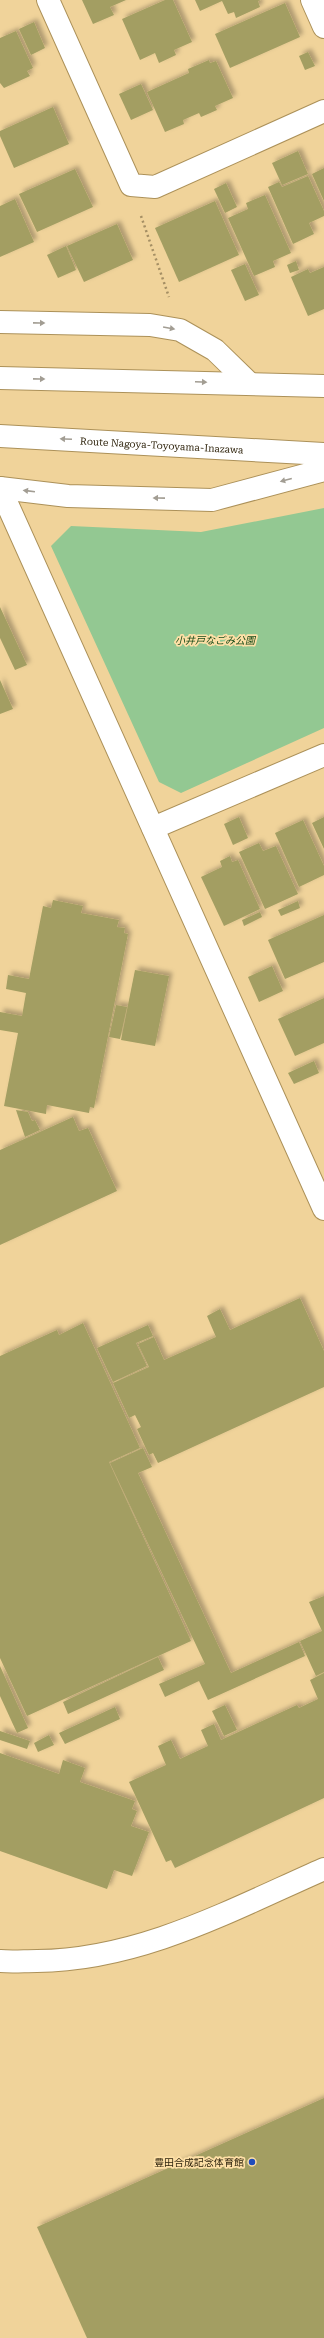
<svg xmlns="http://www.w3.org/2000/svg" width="324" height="2338" font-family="'Roboto Serif','Noto Sans JP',serif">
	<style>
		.green { fill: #93c892 }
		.building { fill: #a39e62; filter: url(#shadow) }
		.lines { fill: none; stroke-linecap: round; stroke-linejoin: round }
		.minor-casing { stroke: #ac9159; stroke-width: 24 }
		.major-casing { stroke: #ac9159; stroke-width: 24 }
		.path { stroke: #a58f64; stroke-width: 2.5; stroke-dasharray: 2 3; stroke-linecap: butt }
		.minor { stroke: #fff; stroke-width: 22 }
		.major { stroke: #fff; stroke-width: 22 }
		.oneway { fill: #a29d93 }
		.poi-dot { fill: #214dbb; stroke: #fee0a7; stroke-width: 1.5 }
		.labels { text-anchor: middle; stroke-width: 3.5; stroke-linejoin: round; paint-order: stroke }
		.street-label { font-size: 10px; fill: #30250e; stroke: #fee0a7 }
		.park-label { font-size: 10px; font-style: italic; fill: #184c1a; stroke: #fee0a7 }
		.poi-label { font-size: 10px; fill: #30250e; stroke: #fee0a7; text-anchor: end }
	</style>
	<defs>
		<filter id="shadow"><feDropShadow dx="3.5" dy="-3.5" stdDeviation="2" flood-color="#0004"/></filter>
	</defs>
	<rect width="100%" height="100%" fill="#f0d39a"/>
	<!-- green -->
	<path class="green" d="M324 508V728L181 793 159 782 51 546 71 526 201 532Z"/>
	<!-- building -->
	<g class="building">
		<path d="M82 0H126L110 7 114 15 93 24Z"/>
		<path d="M165 0H173L192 42 174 50 176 55 159 63 155 53 140 60 122 19Z"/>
		<path d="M195 0H261L258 1 260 7 236 18 234 12 228 14 222 1 200 11Z"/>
		<path d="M285 3 300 37 230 68 215 34Z"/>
		<path d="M34 22 45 48 31 55 19 29Z"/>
		<path d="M16 31 33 68 27 71 30 76 4 88 0 83V38Z"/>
		<path d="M308 52 315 66 305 70 299 56Z"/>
		<path d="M209 60 210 63 216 61 233 98 215 106 217 110 201 117 199 113 183 120 184 124 165 132 147 92 189 73 188 69Z"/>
		<path d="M141 84 153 110 131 120 119 94Z"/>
		<path d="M53 107 69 144 14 168 0 136V131Z"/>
		<path d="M298 151 308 174 282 185 272 163Z"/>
		<path d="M324 168V201L312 174Z"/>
		<path d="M75 169 93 207 37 232 19 194Z"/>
		<path d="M308 176 324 211V216L309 223 314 234 293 244 268 187 279 182 282 187Z"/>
		<path d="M226 183 237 207 225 213 214 189Z"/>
		<path d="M265 195 291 253 273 261 275 267 254 276 228 218 248 209 246 203Z"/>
		<path d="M15 199 34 242 0 257V206Z"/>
		<path d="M215 201 239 255 179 282 155 228Z"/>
		<path d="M117 224 133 260 84 282 67 246Z"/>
		<path d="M66 246 76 270 58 278 47 255Z"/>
		<path d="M296 261 299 270 290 273 287 265Z"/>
		<path d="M245 264 259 295 245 301 231 270Z"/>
		<path d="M324 267V309L308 316 291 277 308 269 310 273Z"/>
		<path d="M0 607 27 665 15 670 0 638Z"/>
		<path d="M0 680 13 709 0 714Z"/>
		<path d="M239 817 248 838 233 845 224 824Z"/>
		<path d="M324 817V849L312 823Z"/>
		<path d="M303 820 324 866V875L299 887 275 833Z"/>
		<path d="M259 843 263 851 276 846 298 894 265 909 239 852Z"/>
		<path d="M230 856 232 862 238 860 260 909 224 926 201 877 222 867 220 861Z"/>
		<path d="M53 900 83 906 81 913 119 920 117 927 125 928 124 933 128 934 94 1108 90 1107 89 1113 47 1105 46 1114 4 1106 18 1033 0 1030V1012L22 1016 26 993 6 989 8 975 29 979 43 906 51 908Z"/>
		<path d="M298 901 300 908 281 916 278 910Z"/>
		<path d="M260 912 262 917 244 926 242 920Z"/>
		<path d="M324 915V962L285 979 268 940Z"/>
		<path d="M272 966 283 991 259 1002 248 977Z"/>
		<path d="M135 970 169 976 155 1046 121 1040Z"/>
		<path d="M324 998V1043L295 1056 278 1019Z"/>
		<path d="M116 1005 127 1007 120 1039 109 1037Z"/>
		<path d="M314 1061 319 1073 294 1084 288 1073Z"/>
		<path d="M16 1110 28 1112 32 1121 35 1120 40 1130 25 1137Z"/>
		<path d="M73 1117 79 1131 88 1128 117 1191 0 1245V1150Z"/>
		<path d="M300 1298 324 1351V1387L158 1463 153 1453 149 1455 137 1429 141 1427 135 1415 129 1418 113 1383 149 1367 138 1344 154 1337 164 1360 216 1337 207 1316 220 1309 230 1330Z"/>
		<path d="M83 1323 140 1448 109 1462 191 1641 27 1716 0 1658V1356L57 1330 59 1335Z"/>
		<path d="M148 1325 153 1336 136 1343 147 1366 113 1382 97 1348Z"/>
		<path d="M143 1448 152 1467 138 1473 231 1673 299 1642 305 1656 208 1700 199 1681 165 1697 159 1684 205 1664 110 1463Z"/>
		<path d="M324 1596V1672L316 1676 300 1641 322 1631 309 1602Z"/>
		<path d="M158 1657 164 1670 68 1714 63 1702Z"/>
		<path d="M0 1666 28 1728 17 1733 0 1696Z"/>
		<path d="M324 1673V1798L175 1868 171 1860 166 1862 129 1782 166 1765 158 1746 171 1740 180 1759 208 1746 201 1730 214 1724 221 1740 297 1705 299 1708 318 1699 310 1680Z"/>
		<path d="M225 1705 237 1730 224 1736 212 1711Z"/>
		<path d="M115 1707 120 1719 65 1744 59 1733Z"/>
		<path d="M0 1731 30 1741 27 1749 0 1740Z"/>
		<path d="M49 1735 54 1745 38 1752 34 1743Z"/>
		<path d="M0 1753 59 1774 63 1760 85 1768 80 1782 135 1801 132 1809 137 1811 131 1826 149 1832 132 1876 114 1870 107 1889 0 1851Z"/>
		<path d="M324 2098V2338H87L37 2227Z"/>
	</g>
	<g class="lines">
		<!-- minor casing -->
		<g class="minor-casing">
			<g id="minor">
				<path d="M48 0 131 185 155 187 324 111"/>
				<path d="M312 0 324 27"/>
				<path d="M0 322 150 325 180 330 215 350 250 384"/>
				<path d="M0 488 324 1209"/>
				<path d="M0 488 68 496 212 500 324 470"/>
				<path d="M153 828 324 755"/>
				<path d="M0 1961C12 1962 24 1961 37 1961 140 1960 231 1910 324 1869"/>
			</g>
		</g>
		<!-- major casing -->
		<g class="major-casing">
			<g id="major">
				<path d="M0 378 324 386"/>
				<path id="s1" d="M0 436 324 454"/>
			</g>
		</g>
		<!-- path -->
		<path class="path" d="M141 216 169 297"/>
		<!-- minor -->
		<use href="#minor" class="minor"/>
		<!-- major -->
		<use href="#major" class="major"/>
	</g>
	<!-- one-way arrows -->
	<defs><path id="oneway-solid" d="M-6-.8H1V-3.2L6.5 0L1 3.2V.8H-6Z"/></defs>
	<g class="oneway">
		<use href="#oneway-solid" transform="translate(39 323) rotate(1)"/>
		<use href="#oneway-solid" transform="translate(169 328) rotate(10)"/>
		<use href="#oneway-solid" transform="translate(39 379) rotate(1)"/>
		<use href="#oneway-solid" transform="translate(201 382) rotate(2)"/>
		<use href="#oneway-solid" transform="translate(66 439) rotate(-177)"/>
		<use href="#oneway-solid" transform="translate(286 480) rotate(165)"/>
		<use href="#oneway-solid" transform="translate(29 491) rotate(-173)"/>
		<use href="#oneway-solid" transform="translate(159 498) rotate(-179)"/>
	</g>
	<!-- markers -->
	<circle class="poi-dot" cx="252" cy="2162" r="4"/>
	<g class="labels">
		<!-- street labels -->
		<g class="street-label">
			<text dy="4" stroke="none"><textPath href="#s1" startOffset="162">Route Nagoya-Toyoyama-Inazawa</textPath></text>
		</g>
		<!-- park labels -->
		<g class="park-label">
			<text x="215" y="644">小井戸なごみ公園</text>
		</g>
		<!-- poi labels -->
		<g class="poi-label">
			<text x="244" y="2166">豊田合成記念体育館</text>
		</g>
	</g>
</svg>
